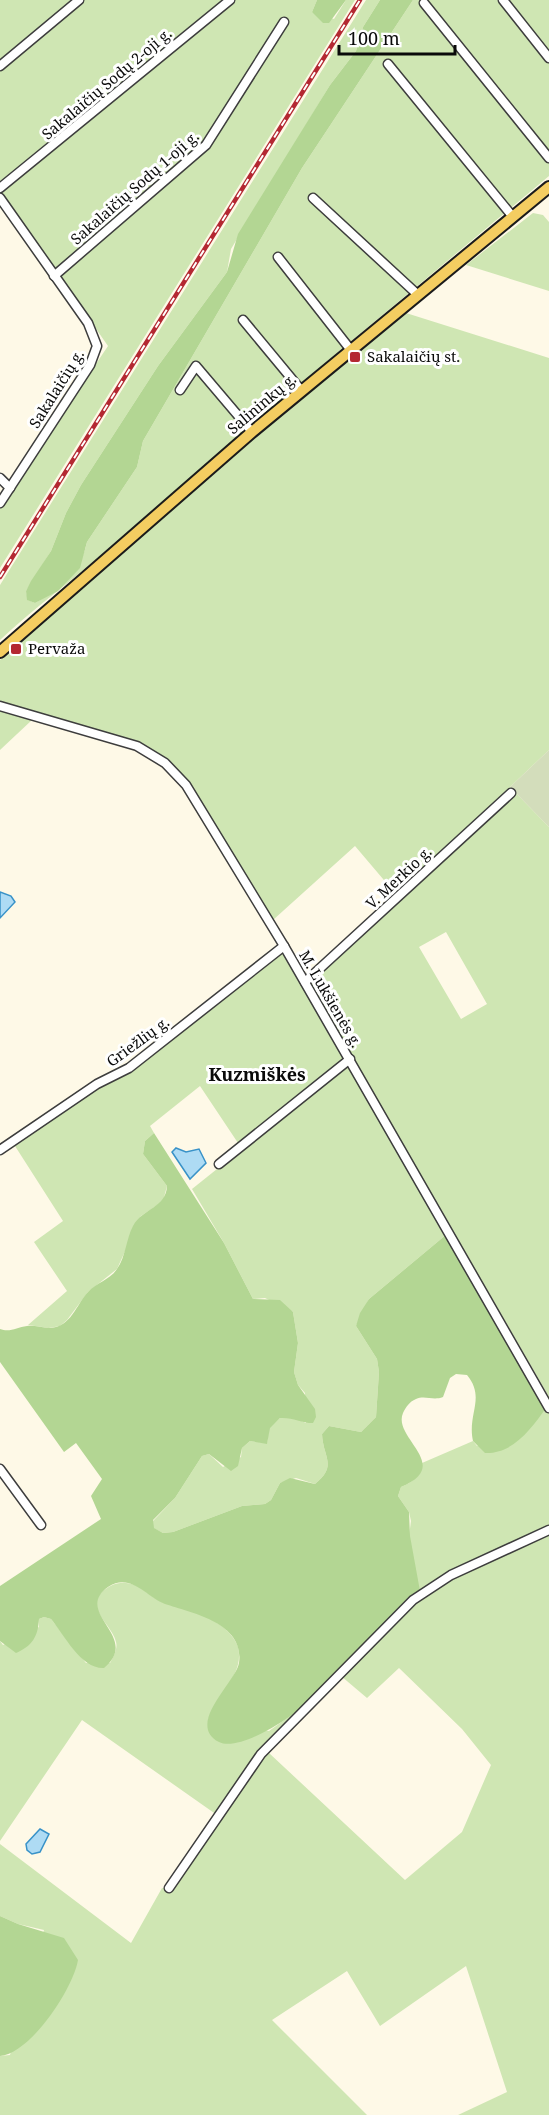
<svg xmlns="http://www.w3.org/2000/svg" width="549" height="2115" font-family="'Noto Serif',serif">
	<style>
		.green { fill: #cfe6b3; fill-rule: evenodd }
		.forest { fill: #b3d693 }
		.cemetery { fill: #d3ddbb }
		.water { fill: #aedbf4; stroke: #3892c8; stroke-width: 1.5 }
		.lines { fill: none; stroke-linecap: round; stroke-linejoin: round }
		.minor-casing { stroke: #3d3d3d; stroke-width: 11 }
		.major-casing { stroke: #1b1b1b; stroke-width: 14 }
		.minor { stroke: #fff; stroke-width: 8 }
		.major { stroke: #f4cd61; stroke-width: 10 }
		.rail-casing { stroke: #b42832; stroke-width: 4.5 }
		.rail { stroke: #fff; stroke-width: 2; stroke-dasharray: 7; stroke-linecap: butt }
		.poi-dot { fill: #b42832; stroke: #fff; stroke-width: 2 }
		.labels { text-anchor: middle; stroke-width: 6; stroke-linejoin: round; paint-order: stroke }
		.street-label { font-size: 15px; fill: #0a0a0a; stroke: #fff }
		.poi-label { font-size: 15px; fill: #0a0a0a; stroke: #fff; text-anchor: start }
		.quarter-label { font-size: 18px; font-weight: bold; fill: #0a0a0a; stroke: #fff }
	</style>
	<rect width="100%" height="100%" fill="#fef9e7"/>
	<!-- green -->
	<g class="green">
		<path d="M0 0H317L312 12 334 19 346 0H355L0 568V507L108 346 0 191Z"/>
		<path d="M366 0H380L363 27 356 51 330 85 231 249 227 272 158 366 81 485 66 513 51 551 26 591 28 600 35 603C61 588 80 573 87 542L137 467 143 441 302 168 413 0H549V176C401 300 252 422 108 549 72 581 34 608 0 640V585Z"/>
		<path d="M533 213 543 215 549 222V291L466 265Z"/>
		<path d="M406 313 549 358V750L510 787 549 827V1397L310 984 400 899 355 846 273 920 197 795 169 762 143 744 0 701V660L39 624 321 380ZM446 932 487 1004 461 1019 419 947Z"/>
		<path d="M0 710 33 719 0 750Z"/>
		<path d="M281 952 285 954 447 1234 369 1299 356 1326 377 1359 379 1372 376 1417 361 1432 329 1426 322 1434C323 1458 338 1465 315 1484L296 1478 280 1483 271 1500 265 1504 242 1506 173 1532 163 1533 153 1528V1521L175 1498 202 1456 209 1454 223 1467 241 1457 242 1448 250 1441 267 1443 269 1428 280 1418 292 1417 306 1423 305 1393 298 1385 294 1372 298 1343 293 1312 265 1298 253 1299 224 1243 192 1189 242 1149 200 1086 150 1126 154 1133 145 1141 143 1154 167 1186 163 1201 141 1216 117 1269 88 1292 67 1320 60 1326 49 1328 28 1325 67 1291 34 1242 63 1221 15 1146 98 1088 126 1073Z"/>
		<path d="M546 1408 549 1414V2115H458L507 2092 466 1966 380 2026 347 1971 272 2020 367 2115H0V2056L10 2055 44 1930 18 1924 0 1916V1844L131 1943 162 1888 167 1889 217 1815 82 1720 0 1841V1641L3 1645 39 1627V1619L44 1617 51 1619 86 1663H110C113 1657 118 1649 116 1642 113 1626 86 1609 101 1593 108 1586 117 1582 126 1583 140 1584 149 1596 162 1602 170 1606 180 1606 188 1609 206 1615 232 1628 238 1647 245 1676 215 1694 208 1721L269 1731 294 1713 399 1610 411 1521 409 1512 398 1496 401 1487C414 1482 418 1476 422 1463L473 1441 477 1446ZM399 1668 462 1729 491 1765 462 1832 405 1880 269 1753 302 1715 341 1676 367 1698Z"/>
	</g>
	<!-- forest -->
	<g class="forest">
		<path d="M317 0H346L329 23H323L312 12Z"/>
		<path d="M380 0H413L302 168 143 441 137 467 87 542 80 568 58 591 35 603 27 600 26 591 31 581 51 551 66 513 81 485 158 366 227 272 238 234 330 85 356 51 363 27Z"/>
		<path d="M154 1133 224 1243 253 1299 280 1300 293 1312 298 1343 294 1372 298 1385 315 1409 316 1417 313 1423C301 1423 292 1417 280 1418L270 1428 267 1444 250 1441 242 1448 238 1466 231 1471 209 1454 202 1456 175 1498 153 1520 154 1528 163 1533 173 1532 242 1506 265 1504 271 1500 280 1483 290 1478 315 1484C338 1465 323 1458 322 1434L329 1426 361 1432 376 1417 379 1372 377 1359 356 1326 360 1313 369 1299 447 1234 546 1408C531 1429 513 1454 485 1453L473 1441C467 1414 486 1398 467 1375L456 1374 450 1378 443 1397C433 1401 425 1395 416 1399 409 1402 406 1407 403 1413 392 1438 454 1465 401 1487L398 1496 409 1512 410 1536 420 1591C390 1618 361 1647 332 1676 319 1689 307 1703 293 1714 279 1725 236 1751 219 1742 185 1724 236 1682 239 1663 245 1623 192 1613 165 1604 146 1597 131 1572 108 1587 72 1613 142 1637 104 1668 81 1669 65 1636 51 1619L44 1617 39 1619C38 1637 32 1646 16 1653L0 1641V1586L101 1519 91 1496 102 1479 76 1443 64 1452 0 1362V1329C10 1333 17 1327 27 1326 34 1325 42 1328 50 1328 71 1327 76 1305 88 1292 97 1282 110 1280 117 1269 126 1256 126 1239 133 1226 143 1208 166 1208 167 1186L143 1154 145 1141Z"/>
		<path d="M0 1916 18 1924 64 1938 78 1960C73 1989 31 2053 0 2056Z"/>
	</g>
	<!-- cemetery -->
	<path class="cemetery" d="M549 750V827L510 787Z"/>
	<!-- water -->
	<g class="water">
		<path d="M0 892 11 896 15 902 0 918Z"/>
		<path d="M176 1148 186 1152 199 1149 206 1163 190 1179 172 1152Z"/>
		<path d="M40 1829 49 1834 40 1852 32 1854 27 1850 26 1844Z"/>
	</g>
	<g class="lines">
		<!-- minor casing -->
		<g class="minor-casing">
			<g id="minor">
				<path d="M503 0 549 58"/>
				<path d="M424 3 549 158"/>
				<path d="M388 64 513 217"/>
				<path d="M0 66 79 0"/>
				<path d="M0 188 230 0"/>
				<path d="M0 198 88 323 97 346 90 365 0 503"/>
				<path d="M313 198 417 294"/>
				<path d="M278 257 350 349"/>
				<path d="M54 276 206 145 284 22"/>
				<path d="M243 320 301 390"/>
				<path d="M180 390 196 366 252 432"/>
				<path d="M0 478 10 488"/>
				<path d="M0 706 137 746 165 763 186 785 284 946 549 1408"/>
				<path d="M305 982 511 793"/>
				<path d="M0 1150 97 1084 129 1068 284 946"/>
				<path d="M219 1164 350 1059"/>
				<path d="M0 1469 41 1525"/>
				<path d="M169 1888 261 1754 413 1600 451 1575 549 1530"/>
			</g>
		</g>
		<!-- major casing -->
		<g class="major-casing">
			<path id="major" d="M0 652 252 432 549 187"/>
		</g>
		<!-- minor -->
		<use href="#minor" class="minor"/>
		<!-- major -->
		<use href="#major" class="major"/>
		<!-- rail casing -->
		<g class="rail-casing">
			<path id="rail" d="M0 577 360 0"/>
		</g>
		<!-- rail -->
		<use href="#rail" class="rail"/>
	</g>
	<!-- markers -->
	<g class="poi-dot">
		<rect x="349" y="351" width="12" height="12" rx="3"/>
		<rect x="10" y="643" width="12" height="12" rx="3"/>
	</g>
	<g class="labels">
		<!-- street labels -->
		<g class="street-label">
			<text transform="translate(107 84) rotate(-40)" y="5">Sakalaičių Sodų 2-oji g.</text>
			<text transform="translate(135 188) rotate(-41)" y="5">Sakalaičių Sodų 1-oji g.</text>
			<text transform="translate(57 389) rotate(-58)" y="5">Sakalaičių g.</text>
			<text transform="translate(262 404) rotate(-40)" y="5">Salininkų g.</text>
			<text transform="translate(399 878) rotate(-43)" y="5">V. Merkio g.</text>
			<text transform="translate(330 999) rotate(60)" y="5">M. Lukšienės g.</text>
			<text transform="translate(138 1042) rotate(-36)" y="5">Griežlių g.</text>
		</g>
		<!-- poi labels -->
		<g class="poi-label">
			<text x="367" y="362">Sakalaičių st.</text>
			<text x="28" y="654">Pervaža</text>
		</g>
		<!-- quarter labels -->
		<g class="quarter-label">
			<text x="257" y="1081">Kuzmiškės</text>
		</g>
	</g>
	<!-- scale -->
	<path d="M339 45v9h116v-9" fill="none" stroke="#0a0a0a" stroke-width="3"/>
	<text x="348" y="45" font-size="18" fill="#0a0a0a" stroke="#ffffff" stroke-width="4.5" paint-order="stroke">100 m</text>
</svg>
